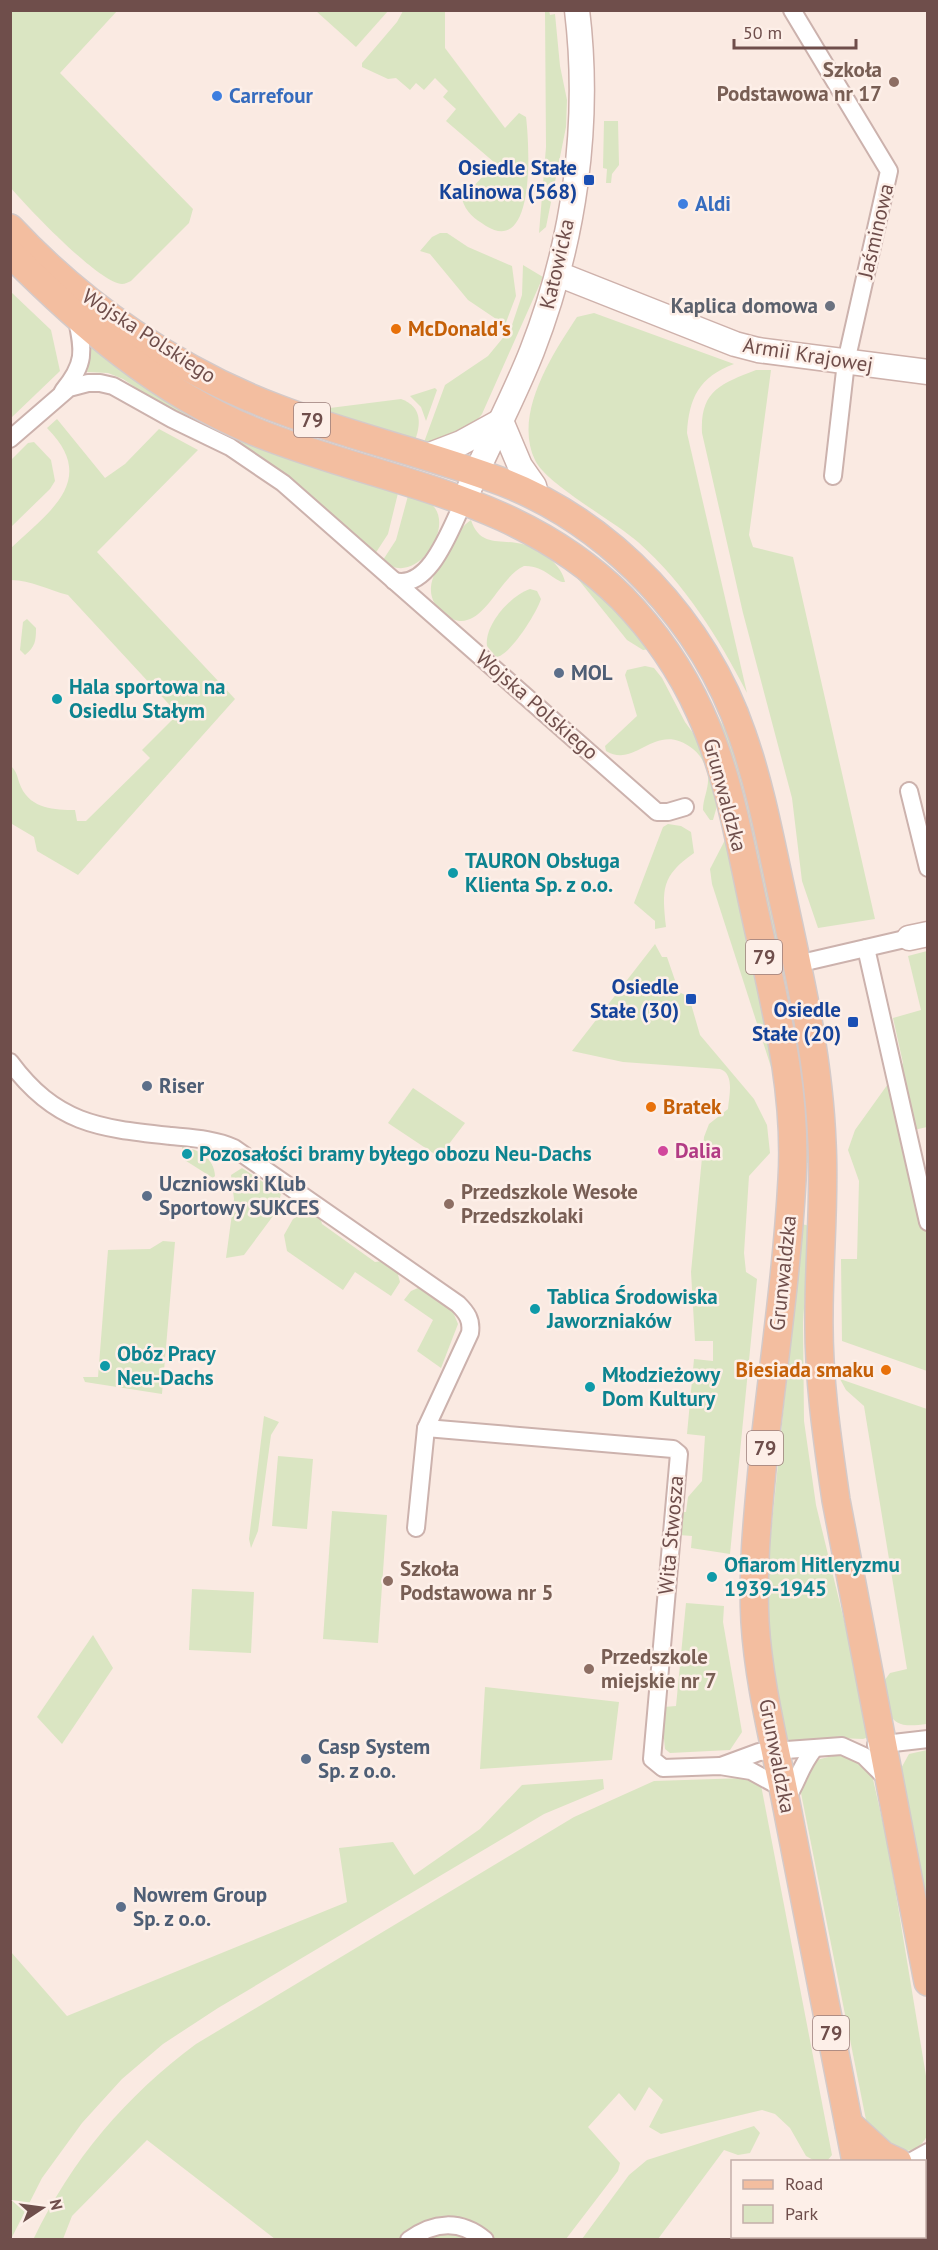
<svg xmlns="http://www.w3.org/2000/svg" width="938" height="2250" font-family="'PT Sans',sans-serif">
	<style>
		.green { fill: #dae5c2 }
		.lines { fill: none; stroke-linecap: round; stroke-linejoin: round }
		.street-casing { stroke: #ccb2ad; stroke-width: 20 }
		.secondary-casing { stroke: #ceb1ab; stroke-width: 27 }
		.primary-casing { stroke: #d4cac9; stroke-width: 30 }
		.street { stroke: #fff; stroke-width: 16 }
		.secondary { stroke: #fff; stroke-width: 24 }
		.primary { stroke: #f3bea0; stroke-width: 27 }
		.education-dot { fill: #8d6e63; stroke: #fdefe8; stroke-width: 2 }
		.shop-dot { fill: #3f7fe0; stroke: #fdefe8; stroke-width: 2 }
		.transit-dot { fill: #1a4fb4; stroke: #fdefe8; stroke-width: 2 }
		.worship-dot { fill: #6b7280; stroke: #fdefe8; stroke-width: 2 }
		.food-dot { fill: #e8710a; stroke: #fdefe8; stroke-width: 2 }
		.service-dot { fill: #5c6f8a; stroke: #fdefe8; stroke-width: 2 }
		.culture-dot { fill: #0f9aa8; stroke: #fdefe8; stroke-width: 2 }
		.hotel-dot { fill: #d1479c; stroke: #fdefe8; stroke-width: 2 }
		.labels { text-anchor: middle; stroke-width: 5; stroke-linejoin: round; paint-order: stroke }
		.shield { fill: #fdefe8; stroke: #9a7e7a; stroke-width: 1.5 }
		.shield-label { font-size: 20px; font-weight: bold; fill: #6f4e4b }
		.education-label { font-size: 21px; font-weight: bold; fill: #785e54; stroke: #fdefe8; text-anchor: start }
		.shop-label { font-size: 21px; font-weight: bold; fill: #366cbe; stroke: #fdefe8; text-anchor: start }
		.transit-label { font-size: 21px; font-weight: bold; fill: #164399; stroke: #fdefe8; text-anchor: end }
		.street-label { font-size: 21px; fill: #6f4e4b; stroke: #fdefe8 }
		.worship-label { font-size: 21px; font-weight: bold; fill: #5b616d; stroke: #fdefe8; text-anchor: end }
		.food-label { font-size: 21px; font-weight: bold; fill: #c56008; stroke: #fdefe8; text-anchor: start }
		.service-label { font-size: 21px; font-weight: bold; fill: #4e5e75; stroke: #fdefe8; text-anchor: start }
		.culture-label { font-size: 21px; font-weight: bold; fill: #0d838f; stroke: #fdefe8; text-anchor: start }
		.hotel-label { font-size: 21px; font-weight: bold; fill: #b23c85; stroke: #fdefe8; text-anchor: start }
	</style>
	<rect width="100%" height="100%" fill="#faeae2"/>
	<!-- green -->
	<g class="green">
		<path d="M549 10 550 15 555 14 560 66 567 100 566 127 546 227 539 233 546 147 545 11Z"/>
		<path d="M10 11H117L60 73 193 209 189 223 131 281C128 282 125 284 122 284 99 283 27 207 11 188Z"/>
		<path d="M316 11H388L356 47Z"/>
		<path d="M403 11H445V48L505 128 519 113 526 117C529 140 537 257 486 226 474 218 466 213 462 199L495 163 446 121 456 109 443 97 448 91 435 78 424 90 416 83 410 90 396 78 388 79 362 67V63L397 22Z"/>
		<path d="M604 121H618L619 165 612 174 611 183H606L607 169 603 168Z"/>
		<path d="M440 233H447L468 247 512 266 516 296 505 325 468 300 430 254 420 251 432 237Z"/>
		<path d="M523 265 543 277 482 414 469 430 423 445 445 385 488 356 511 328 522 295Z"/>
		<path d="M11 292 51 330 60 371 11 418Z"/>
		<path d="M594 313 734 364C699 377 689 398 687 433L747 693C718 637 686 585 638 542 614 521 546 484 535 460 513 414 552 355 577 317Z"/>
		<path d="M91 345 399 489 388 534 375 554 265 460 154 400 123 379 108 373 87 372Z"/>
		<path d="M756 370H771L749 535 753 547 793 557 875 919 818 928 802 881 792 798 743 613 702 433C700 391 720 384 756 370Z"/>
		<path d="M435 388 437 390 426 421 421 407 410 396Z"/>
		<path d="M401 399C423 407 421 425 414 443L314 410Z"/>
		<path d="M57 419 105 478 125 464 159 429 198 450 97 552 235 699 78 875 37 851 34 837 12 824 11 766C18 773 17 778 21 787 31 809 55 810 75 810L77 821H86L150 758 142 750 178 714 68 595C48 590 31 580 11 580V548C49 512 99 480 47 428Z"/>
		<path d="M34 442 51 460 55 481 50 489 11 527V460L28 443Z"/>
		<path d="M409 492C416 495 425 498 430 503 459 525 413 591 383 560L396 540Z"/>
		<path d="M471 520C480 549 504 538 526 545 542 550 562 565 565 582 555 583 545 565 524 566 502 576 489 614 467 620 460 623 451 619 445 615 436 608 430 599 431 587 432 571 457 528 471 520Z"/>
		<path d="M576 572 593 583 651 649 643 650 627 640 578 579Z"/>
		<path d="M530 589 537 591 541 599C537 612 510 656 496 657L487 646C484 625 511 595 530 589Z"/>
		<path d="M27 619 36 628C36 641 35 647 25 655L20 650 23 622Z"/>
		<path d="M645 666 654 668 662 678 685 722 703 747 719 799 713 820H710L703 810C703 799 709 788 708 777 707 767 701 755 693 749 655 719 636 770 606 751L605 746 637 716 625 675 627 670Z"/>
		<path d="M698 679 729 737 745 780 799 1014 813 1164 802 1162Z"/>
		<path d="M668 824 681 826 691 832 694 853C661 876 662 889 666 927L655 929V921L634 903 663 827Z"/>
		<path d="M725 840 728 841 774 1069 771 1067 712 884 710 869Z"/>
		<path d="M655 944 662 957H667L679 992 689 997 700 1035 754 1099 767 1125 770 1153 749 1176 744 1253 746 1272 757 1279 730 1554 691 1548 692 1536 679 1535 682 1512H686L688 1497 702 1481 705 1436 687 1434 694 1359 713 1361V1341H695L691 1272 704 1137 709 1124 728 1109C729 1096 735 1074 720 1069L623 1062 572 1051Z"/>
		<path d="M927 951V1127L914 1130 927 1222V1371L842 1341 841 1259H857L859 1181 848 1150 855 1130 903 1063 893 1018 921 1010 908 956Z"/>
		<path d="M413 1088 465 1123 439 1157 388 1123Z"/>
		<path d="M182 1147C199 1149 214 1158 215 1176L213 1178 183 1159Z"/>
		<path d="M242 1168 281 1194 276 1212 244 1255 226 1258 234 1199 231 1175Z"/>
		<path d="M307 1211 320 1216 322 1224 375 1262 383 1261 397 1271 400 1282 391 1296 355 1272 343 1290 287 1251 284 1235 293 1219Z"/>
		<path d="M802 1224 810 1226 803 1322 804 1421 816 1505 872 1736 863 1739 838 1738 784 1745 772 1682 763 1578 770 1544Z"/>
		<path d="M163 1241 175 1242 162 1394 85 1382 83 1377H98L108 1250 150 1249Z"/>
		<path d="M418 1288 451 1307 458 1324 441 1368 417 1351 433 1320 404 1300 411 1291Z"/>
		<path d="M840 1379 927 1409V1724C886 1730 890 1716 884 1681L890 1673 907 1669 864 1406 846 1390Z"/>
		<path d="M264 1416 279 1422 271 1435 258 1531 251 1548 249 1539Z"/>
		<path d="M278 1456 313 1459 307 1529 272 1526Z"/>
		<path d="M332 1511 387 1515 378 1643 323 1639Z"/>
		<path d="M192 1589 254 1592 251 1653 189 1650Z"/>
		<path d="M686 1603 724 1606 723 1622 742 1732 730 1750 670 1753 665 1749 664 1739H660L664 1707 676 1706Z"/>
		<path d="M93 1635 113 1668 62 1744 37 1717Z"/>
		<path d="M485 1687 619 1702 612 1760 480 1769Z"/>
		<path d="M927 1750V1942L899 1772 909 1754Z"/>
		<path d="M837 1755 860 1761 873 1779 888 1846 927 2082V2136C921 2148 912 2151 899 2152L868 2130 801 1793 800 1784 816 1760Z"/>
		<path d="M746 1778 761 1785 832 2155 827 2161H815L806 2156 790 2128 775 2114 762 2110 661 2134 649 2127 663 2100 649 2087 635 2111 619 2093 588 2127 620 2163 618 2171 566 2239H494L483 2231 470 2240 275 2239 147 2140 72 2216 63 2239 33 2240C72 2159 125 2097 196 2044L574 1817 654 1781Z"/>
		<path d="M603 1779 604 1789 544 1814 218 2008 163 2044 122 2079 82 2123 42 2178 11 2239V1952L67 2016 347 1902 339 1848 393 1842 414 1875 480 1829 522 1785Z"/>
		<path d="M754 2126 760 2133 750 2153 738 2155 724 2150 658 2239H582L629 2175 647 2160Z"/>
	</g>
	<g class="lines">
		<!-- street casing -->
		<g class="street-casing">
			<g id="street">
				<path d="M792 10 889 171 846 362 833 476"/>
				<path d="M63 391C87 362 83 350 76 315"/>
				<path d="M10 439 69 388 88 383H100L113 386 172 419 230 447 283 483 657 812H668L685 807"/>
				<path d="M394 581C430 591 451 527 464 501"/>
				<path d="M909 791 928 868"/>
				<path d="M866 948 928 1222"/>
				<path d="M797 964 909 938"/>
				<path d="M10 1062C56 1124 98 1128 171 1136 192 1138 215 1139 234 1148L458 1304C467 1313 472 1320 470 1333L426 1428 416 1528"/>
				<path d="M426 1428 673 1449 679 1454 652 1759 663 1768 720 1766 751 1771 784 1789"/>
				<path d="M876 1745 928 1739"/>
				<path d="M721 1766 759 1752 842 1746 864 1756 889 1781"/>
				<path d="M786 1799C798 1782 799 1768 814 1749"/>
				<path d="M910 2162 928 2152"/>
				<path d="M409 2240C433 2222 460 2219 485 2240"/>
				<path d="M815 2240V2236"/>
			</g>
		</g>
		<!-- secondary casing -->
		<g class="secondary-casing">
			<g id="secondary">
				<path d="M558 274 735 344 758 350 928 372"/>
				<path d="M501 421 520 466 534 486 537 498"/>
				<path d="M427 456 461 443 501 421"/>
				<path d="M464 501C485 450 512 402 532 351 574 243 591 125 577 10"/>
				<path d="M909 938 928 934"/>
				<path d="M885 2236 886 2240"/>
			</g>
		</g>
		<!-- primary casing -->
		<g class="primary-casing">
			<g id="primary">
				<path d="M10 228C82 305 177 371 276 408 351 437 429 454 503 482 613 525 704 623 742 734 762 791 772 850 785 908 802 986 819 1063 822 1143 825 1200 819 1257 819 1314 818 1377 827 1438 836 1500L928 1982"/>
				<path d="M10 253C83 326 157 391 253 431 383 484 517 493 622 598 654 631 681 670 700 712 728 773 739 839 753 904 772 994 798 1087 792 1180 787 1273 773 1366 763 1459 758 1513 752 1567 755 1622 759 1688 777 1753 789 1818 811 1932 834 2047 856 2162"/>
				<path d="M849 2124 883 2155 898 2162"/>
				<path d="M870 2236 871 2240"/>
			</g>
		</g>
		<!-- street -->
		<use href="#street" class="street"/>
		<!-- secondary -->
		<use href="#secondary" class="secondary"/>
		<!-- primary -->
		<use href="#primary" class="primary"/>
	</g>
	<!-- markers -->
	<g class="education-dot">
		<circle cx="894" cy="82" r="6"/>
		<circle cx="449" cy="1204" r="6"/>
		<circle cx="388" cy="1581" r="6"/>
		<circle cx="589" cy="1669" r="6"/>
	</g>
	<g class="shop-dot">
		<circle cx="217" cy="96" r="6"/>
		<circle cx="683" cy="204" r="6"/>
	</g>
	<g class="transit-dot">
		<rect x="583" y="174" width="12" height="12" rx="3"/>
		<rect x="685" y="993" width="12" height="12" rx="3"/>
		<rect x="847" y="1016" width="12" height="12" rx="3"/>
	</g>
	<circle class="worship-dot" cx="830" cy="306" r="6"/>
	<g class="food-dot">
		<circle cx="396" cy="329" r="6"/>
		<circle cx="651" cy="1107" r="6"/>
		<circle cx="886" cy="1370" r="6"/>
	</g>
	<g class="service-dot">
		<circle cx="559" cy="673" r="6"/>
		<circle cx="147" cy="1086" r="6"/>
		<circle cx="147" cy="1196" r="6"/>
		<circle cx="306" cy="1759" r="6"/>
		<circle cx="121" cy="1907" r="6"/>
	</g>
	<g class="culture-dot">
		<circle cx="57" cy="699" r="6"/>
		<circle cx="453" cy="873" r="6"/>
		<circle cx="187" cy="1154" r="6"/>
		<circle cx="535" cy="1309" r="6"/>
		<circle cx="105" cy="1366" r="6"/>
		<circle cx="590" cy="1387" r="6"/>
		<circle cx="712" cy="1577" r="6"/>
	</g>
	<circle class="hotel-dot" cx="663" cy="1151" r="6"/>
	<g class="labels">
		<!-- shield labels -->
		<g class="shield">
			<rect x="294" y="403" width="36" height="34" rx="4.5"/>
			<rect x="746" y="940" width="36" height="34" rx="4.5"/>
			<rect x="747" y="1431" width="36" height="34" rx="4.5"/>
			<rect x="813" y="2016" width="36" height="34" rx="4.5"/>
		</g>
		<g class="shield-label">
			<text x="312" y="427">79</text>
			<text x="764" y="964">79</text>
			<text x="765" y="1455">79</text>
			<text x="831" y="2040">79</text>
		</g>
		<!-- education labels -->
		<g class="education-label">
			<text x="882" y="77" text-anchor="end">Szkoła<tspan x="882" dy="24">Podstawowa nr 17</tspan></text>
			<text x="461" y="1199">Przedszkole Wesołe<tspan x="461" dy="24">Przedszkolaki</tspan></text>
			<text x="400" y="1576">Szkoła<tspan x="400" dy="24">Podstawowa nr 5</tspan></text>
			<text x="601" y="1664">Przedszkole<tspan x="601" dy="24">miejskie nr 7</tspan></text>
		</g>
		<!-- shop labels -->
		<g class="shop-label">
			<text x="229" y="103">Carrefour</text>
			<text x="695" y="211">Aldi</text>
		</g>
		<!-- transit labels -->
		<g class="transit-label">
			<text x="577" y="175">Osiedle Stałe<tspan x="577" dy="24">Kalinowa (568)</tspan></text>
			<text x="679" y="994">Osiedle<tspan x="679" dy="24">Stałe (30)</tspan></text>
			<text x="841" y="1017">Osiedle<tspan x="841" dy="24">Stałe (20)</tspan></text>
		</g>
		<!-- street labels -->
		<g class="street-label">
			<text transform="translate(876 231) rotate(-77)" y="7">Jaśminowa</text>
			<text transform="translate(557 264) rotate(-77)" y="7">Katowicka</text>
			<text transform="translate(149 336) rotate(33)" y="7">Wojska Polskiego</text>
			<text transform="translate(808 355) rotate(9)" y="7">Armii Krajowej</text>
			<text transform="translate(537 705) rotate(41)" y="7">Wojska Polskiego</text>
			<text transform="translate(725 795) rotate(75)" y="7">Grunwaldzka</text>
			<text transform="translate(783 1273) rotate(-84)" y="7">Grunwaldzka</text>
			<text transform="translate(671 1535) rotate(-85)" y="7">Wita Stwosza</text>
			<text transform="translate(777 1756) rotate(79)" y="7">Grunwaldzka</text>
		</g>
		<!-- worship labels -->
		<g class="worship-label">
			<text x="818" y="313">Kaplica domowa</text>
		</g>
		<!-- food labels -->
		<g class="food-label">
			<text x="408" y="336">McDonald's</text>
			<text x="663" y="1114">Bratek</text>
			<text x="874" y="1377" text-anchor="end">Biesiada smaku</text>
		</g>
		<!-- service labels -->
		<g class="service-label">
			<text x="571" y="680">MOL</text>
			<text x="159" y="1093">Riser</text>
			<text x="159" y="1191">Uczniowski Klub<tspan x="159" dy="24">Sportowy SUKCES</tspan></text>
			<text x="318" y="1754">Casp System<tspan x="318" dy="24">Sp. z o.o.</tspan></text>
			<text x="133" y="1902">Nowrem Group<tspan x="133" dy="24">Sp. z o.o.</tspan></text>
		</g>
		<!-- culture labels -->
		<g class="culture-label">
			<text x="69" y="694">Hala sportowa na<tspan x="69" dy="24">Osiedlu Stałym</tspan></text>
			<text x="465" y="868">TAURON Obsługa<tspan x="465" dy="24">Klienta Sp. z o.o.</tspan></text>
			<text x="199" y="1161">Pozosałości bramy byłego obozu Neu-Dachs</text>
			<text x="547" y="1304">Tablica Środowiska<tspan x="547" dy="24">Jaworzniaków</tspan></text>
			<text x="117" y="1361">Obóz Pracy<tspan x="117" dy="24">Neu-Dachs</tspan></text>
			<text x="602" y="1382">Młodzieżowy<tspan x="602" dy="24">Dom Kultury</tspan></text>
			<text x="724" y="1572">Ofiarom Hitleryzmu<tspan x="724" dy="24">1939-1945</tspan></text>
		</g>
		<!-- hotel labels -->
		<g class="hotel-label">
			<text x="675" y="1158">Dalia</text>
		</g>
	</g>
	<!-- border -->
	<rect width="938" height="2250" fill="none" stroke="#6f4e4b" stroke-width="24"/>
	<!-- legend -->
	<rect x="731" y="2160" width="195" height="78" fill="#fdefe8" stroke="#c4afa9" stroke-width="1.5"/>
	<rect x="743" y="2180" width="30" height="9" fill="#f3bea0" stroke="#c4afa9" stroke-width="1.5"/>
	<text x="785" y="2190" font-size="18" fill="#6f4e4b">Road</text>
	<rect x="743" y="2205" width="30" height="18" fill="#dae5c2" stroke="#c4afa9" stroke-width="1.5"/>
	<text x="785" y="2220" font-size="18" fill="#6f4e4b">Park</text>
	<!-- north arrow -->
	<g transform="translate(42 2208) rotate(77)" stroke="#fdefe8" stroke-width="4.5" paint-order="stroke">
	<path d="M0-4.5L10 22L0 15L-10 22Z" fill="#6f4e4b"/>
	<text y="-9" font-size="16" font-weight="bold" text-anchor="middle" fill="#6f4e4b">N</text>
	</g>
	<!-- scale -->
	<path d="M734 39v9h122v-9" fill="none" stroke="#6f4e4b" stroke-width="3"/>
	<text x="743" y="39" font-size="18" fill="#6f4e4b" stroke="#fdefe8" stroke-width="4.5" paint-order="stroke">50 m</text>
</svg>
